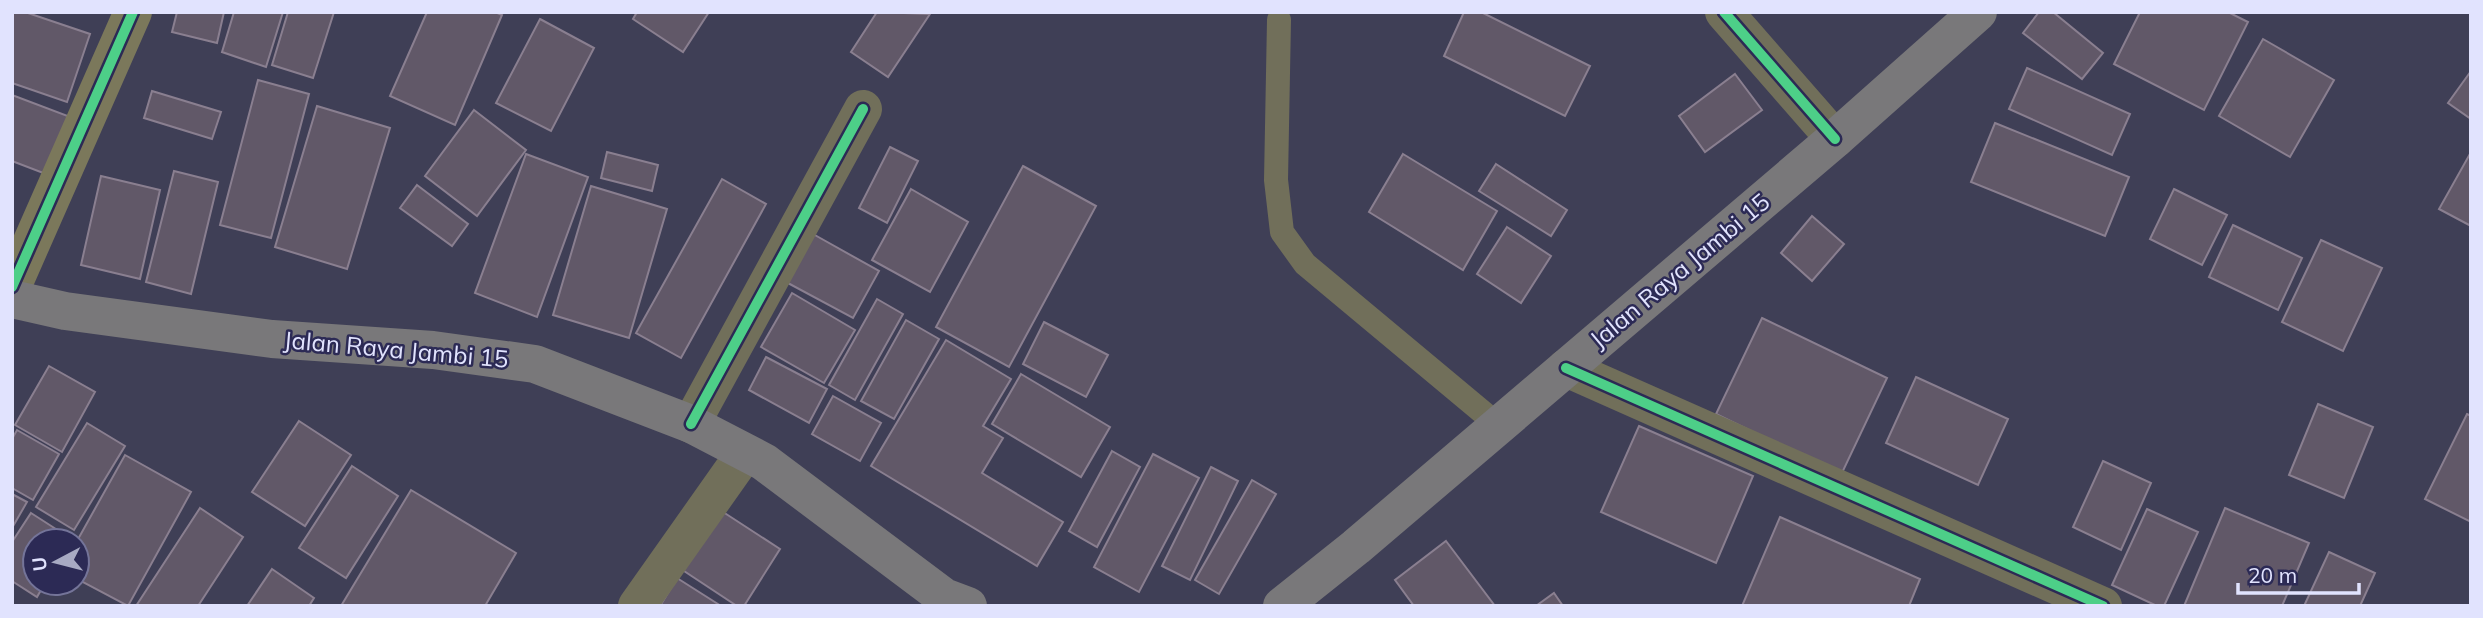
<svg xmlns="http://www.w3.org/2000/svg" width="2483" height="618" font-family="Mulish,sans-serif">
	<style>
		.building { fill: #615868; stroke: #8a7f90; stroke-width: 2 }
		.lines { fill: none; stroke-linecap: round; stroke-linejoin: round }
		.lane { stroke: #716f5a; stroke-width: 24 }
		.street { stroke: #716f5a; stroke-width: 38 }
		.secondary { stroke: #7b785b; stroke-width: 38 }
		.highway { stroke: #79787a; stroke-width: 38 }
		.cycleway-casing { stroke: #2c2a55; stroke-width: 15 }
		.cycleway { stroke: #4dcf88; stroke-width: 10 }
		.labels { text-anchor: middle; stroke-width: 5; stroke-linejoin: round; paint-order: stroke }
		.street-label { font-size: 24px; fill: #e1e3fe; stroke: #2c2a55 }
	</style>
	<rect width="100%" height="100%" fill="#3f3f56"/>
	<!-- building -->
	<g class="building">
		<path d="M12 12H25L90 34 67 102 12 83Z"/>
		<path d="M177 12H224L217 43 172 32Z"/>
		<path d="M234 12H283L266 67 222 52Z"/>
		<path d="M288 12H334L313 78 272 65Z"/>
		<path d="M427 12H495L502 15 455 125 390 96Z"/>
		<path d="M637 12H709L683 52 633 19Z"/>
		<path d="M877 12 930 14 888 77 851 52Z"/>
		<path d="M1464 12H1481L1590 66 1565 116 1444 56Z"/>
		<path d="M2039 12H2053L2103 53 2082 79 2023 33Z"/>
		<path d="M2140 12H2228L2248 22 2204 110 2114 64Z"/>
		<path d="M540 19 594 48 551 131 496 103Z"/>
		<path d="M2263 39 2334 80 2290 157 2219 116Z"/>
		<path d="M2027 68 2130 114 2112 155 2009 109Z"/>
		<path d="M2471 71V119L2448 103Z"/>
		<path d="M1735 74 1762 110 1705 152 1679 116Z"/>
		<path d="M258 80 309 94 271 238 220 225Z"/>
		<path d="M152 91 221 112 212 139 144 118Z"/>
		<path d="M12 95 73 118 51 176 12 161Z"/>
		<path d="M317 106 390 128 347 269 275 247Z"/>
		<path d="M474 110 526 150 477 216 425 176Z"/>
		<path d="M1995 123 2129 177 2105 236 1971 182Z"/>
		<path d="M890 147 918 161 887 223 859 208Z"/>
		<path d="M607 152 658 165 652 191 601 178Z"/>
		<path d="M2471 152V226L2439 209Z"/>
		<path d="M526 154 588 177 537 317 475 293Z"/>
		<path d="M1403 154 1497 211 1463 270 1369 212Z"/>
		<path d="M1496 164 1567 210 1551 236 1479 191Z"/>
		<path d="M1023 166 1096 206 1009 367 936 327Z"/>
		<path d="M174 171 218 182 191 294 146 282Z"/>
		<path d="M101 176 160 190 140 279 81 265Z"/>
		<path d="M722 179 766 204 681 358 636 333Z"/>
		<path d="M417 185 468 224 452 246 400 208Z"/>
		<path d="M591 186 667 209 629 338 553 315Z"/>
		<path d="M911 189 968 222 930 292 872 260Z"/>
		<path d="M2174 189 2227 215 2202 265 2150 239Z"/>
		<path d="M1812 216 1844 244 1812 281 1781 253Z"/>
		<path d="M2233 225 2302 258 2278 310 2209 277Z"/>
		<path d="M1507 227 1551 256 1521 303 1477 274Z"/>
		<path d="M813 234 879 271 853 318 786 282Z"/>
		<path d="M2321 240 2382 268 2343 351 2282 322Z"/>
		<path d="M792 293 855 330 824 383 761 347Z"/>
		<path d="M877 299 903 314 855 400 829 385Z"/>
		<path d="M1762 318 1887 378 1841 475 1716 414Z"/>
		<path d="M906 320 939 339 894 419 861 401Z"/>
		<path d="M1044 322 1108 355 1086 397 1023 364Z"/>
		<path d="M946 340 1011 379 983 426 1003 438 982 473 1063 522 1037 566 871 466Z"/>
		<path d="M766 357 827 389 809 423 749 390Z"/>
		<path d="M49 366 95 392 62 452 15 425Z"/>
		<path d="M1021 374 1110 427 1081 477 992 424Z"/>
		<path d="M1916 377 2008 419 1978 485 1886 443Z"/>
		<path d="M833 396 881 423 860 461 812 434Z"/>
		<path d="M2318 404 2373 427 2344 498 2289 475Z"/>
		<path d="M2467 414 2471 416V522L2425 499Z"/>
		<path d="M299 421 351 455 305 526 252 492Z"/>
		<path d="M87 423 125 446 74 530 36 507Z"/>
		<path d="M1639 426 1753 476 1716 563 1601 512Z"/>
		<path d="M17 430 59 454 33 500 12 488V439Z"/>
		<path d="M1112 451 1140 467 1097 547 1069 531Z"/>
		<path d="M1153 454 1199 478 1139 592 1094 567Z"/>
		<path d="M125 455 191 492 128 606 77 579V541Z"/>
		<path d="M2103 461 2151 483 2121 550 2073 527Z"/>
		<path d="M352 466 398 496 346 578 299 548Z"/>
		<path d="M1211 467 1238 481 1190 580 1162 566Z"/>
		<path d="M1252 480 1276 494 1219 594 1195 580Z"/>
		<path d="M411 490 516 553 485 606H341Z"/>
		<path d="M12 494 27 502 12 528Z"/>
		<path d="M200 508 243 537 198 606H136Z"/>
		<path d="M2225 508 2309 543 2282 606H2184Z"/>
		<path d="M2147 509 2198 532 2164 606H2157L2112 585Z"/>
		<path d="M720 510 780 549 744 606H737L681 569Z"/>
		<path d="M31 513 73 540 35 541V583H45L37 597 12 581V542Z"/>
		<path d="M1780 517 1920 579 1909 606H1742Z"/>
		<path d="M1446 541 1495 606H1414L1395 580Z"/>
		<path d="M2329 552 2375 573 2360 606H2304Z"/>
		<path d="M272 569 314 598 309 606H247Z"/>
		<path d="M677 578 721 606H660Z"/>
		<path d="M1554 593 1563 606H1536Z"/>
	</g>
	<g class="lines">
		<!-- lane -->
		<path class="lane" d="M1279 20 1276 180 1282 232 1305 264 1498 425"/>
		<!-- street -->
		<g class="street">
			<path d="M1724 12 1835 139"/>
			<path d="M1566 368 2103 606"/>
			<path d="M691 424 863 109"/>
			<path d="M637 606 745 453"/>
		</g>
		<!-- secondary -->
		<path class="secondary" d="M12 287 133 12"/>
		<!-- highway -->
		<g class="highway">
			<path d="M12 299 65 311 272 339 433 350 535 364 691 424 764 462 944 597 968 606"/>
			<path d="M1282 606 1356 547 1835 139 1978 12"/>
		</g>
		<!-- cycleway casing -->
		<g class="cycleway-casing">
			<g id="cycleway">
				<path d="M1724 12 1835 139"/>
				<path d="M12 287 133 12"/>
				<path d="M1566 368 2103 606"/>
				<path d="M691 424 863 109"/>
			</g>
		</g>
		<!-- cycleway -->
		<use href="#cycleway" class="cycleway"/>
	</g>
	<g class="labels">
		<!-- street labels -->
		<g class="street-label">
			<text transform="translate(1680 271) rotate(-40)" y="8">Jalan Raya Jambi 15</text>
			<text transform="translate(396 350) rotate(5)" y="8">Jalan Raya Jambi 15</text>
		</g>
	</g>
	<!-- border -->
	<rect width="2483" height="618" fill="none" stroke="#e1e3fe" stroke-width="28"/>
	<!-- north arrow -->
	<g transform="translate(56 562) rotate(263)"><circle r="33" fill="#2c2a55" stroke="#747499" stroke-width="2"/>
	<path d="M0-5L12 26L0 18L-12 26Z" fill="#a8aac3"/>
	<text y="-10" font-size="19" font-weight="bold" text-anchor="middle" fill="#e1e3fe">U</text>
	</g>
	<!-- scale -->
	<path d="M2238 583v10h121v-10" fill="none" stroke="#e1e3fe" stroke-width="3.5"/>
	<text x="2248" y="583" font-size="21" fill="#e1e3fe" stroke="#2c2a55" stroke-width="5" paint-order="stroke">20 m</text>
</svg>
